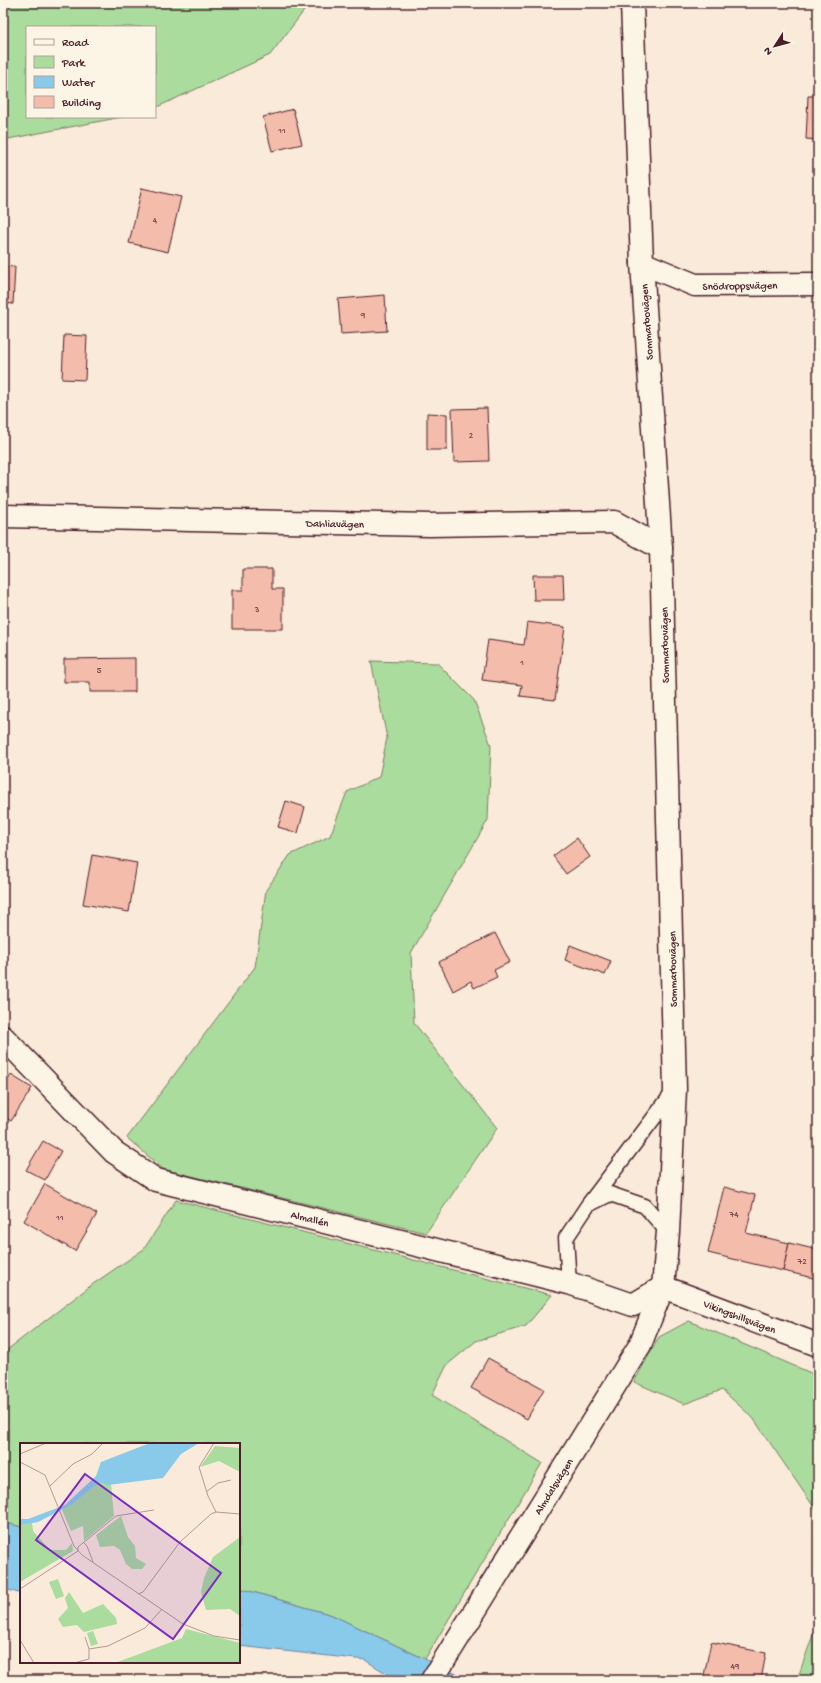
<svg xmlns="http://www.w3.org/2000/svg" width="821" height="1683" font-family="'Gochi Hand',sans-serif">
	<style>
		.green { fill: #a9dc9d; stroke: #7a7e64 }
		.water { fill: #89c9ea; stroke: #70859e }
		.building { fill: #f4bcaa; stroke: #4a1f2b }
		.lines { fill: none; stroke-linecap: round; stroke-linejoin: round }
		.lane-casing { stroke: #4a1f2b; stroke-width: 17 }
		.street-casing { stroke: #4a1f2b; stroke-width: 25 }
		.secondary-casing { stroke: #4a1f2b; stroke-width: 25 }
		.lane { stroke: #fcf5e5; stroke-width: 14 }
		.street { stroke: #fcf5e5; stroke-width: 22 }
		.secondary { stroke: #fcf5e5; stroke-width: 22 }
		.labels { text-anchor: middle; stroke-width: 3; stroke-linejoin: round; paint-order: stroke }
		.number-label { font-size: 9px; fill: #74464b }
		.street-label { font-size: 11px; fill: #4a1f2b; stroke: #fcf5e5 }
		.inset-road { fill: none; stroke: #b49993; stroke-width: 1 }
		.view { fill: #7b2cbf; fill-opacity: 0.15; stroke: #7b2cbf; stroke-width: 2 }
		.inset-edge { fill: none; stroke: #4a1f2b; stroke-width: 2 }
	</style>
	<rect width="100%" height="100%" fill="#faead9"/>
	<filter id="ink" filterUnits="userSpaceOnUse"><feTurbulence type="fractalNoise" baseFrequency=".025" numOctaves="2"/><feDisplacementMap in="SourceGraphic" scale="8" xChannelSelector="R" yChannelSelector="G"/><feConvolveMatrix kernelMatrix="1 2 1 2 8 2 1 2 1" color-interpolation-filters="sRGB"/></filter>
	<g filter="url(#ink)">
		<!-- green -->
		<g class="green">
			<path d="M3 3H310L270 55 155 108V27H27V117H122L3 140Z"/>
			<path d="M371 661 437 663 474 700 491 745 488 820 411 953 414 1023 497 1128 426 1233 163 1169 127 1138 255 967 266 890 290 855 330 836 347 792 379 777 387 738Z"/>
			<path d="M176 1200 552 1295 526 1326 476 1341 447 1365 432 1395 542 1463 425 1659 332 1615 239 1588V1444H21V1527L3 1522V1353L93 1284 144 1249Z"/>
			<path d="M689 1321 818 1376V1513L753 1418 722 1390 684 1404 634 1382 659 1337Z"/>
			<path d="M818 1546V1680H797L815 1629Z"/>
		</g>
		<!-- water -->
		<g class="water">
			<path d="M3 1522 21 1527V1594L3 1588Z"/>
			<path d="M239 1588 332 1615 469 1680H397L365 1660 239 1646Z"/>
		</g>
		<!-- building -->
		<g class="building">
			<path d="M808 96H818V140L806 139Z"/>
			<path d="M293 109 302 144 272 151 263 117Z"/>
			<path d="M142 188 181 197 168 252 129 243Z"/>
			<path d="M3 266 15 267 13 304 3 303Z"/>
			<path d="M385 295 387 331 341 334 338 299Z"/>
			<path d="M64 335 87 336 85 380 62 379Z"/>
			<path d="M487 408 489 461 454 462 452 409Z"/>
			<path d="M427 413 447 414V450H427Z"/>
			<path d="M243 569H272V589H283V629H232V590H243Z"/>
			<path d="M533 575H563L564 600H534Z"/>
			<path d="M527 622 565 627 555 700 520 696 522 685 482 680 488 640 524 645Z"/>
			<path d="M135 658V692H90V682H64V659Z"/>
			<path d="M286 801 305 807 298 833 278 827Z"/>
			<path d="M577 838 590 857 566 874 553 856Z"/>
			<path d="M92 855 137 863 129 912 83 904Z"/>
			<path d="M495 933 510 962 494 970 497 977 474 988 471 981 453 991 439 962Z"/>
			<path d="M570 945 611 961 605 975 565 960Z"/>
			<path d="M11 1075 32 1088 11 1121 3 1116V1087Z"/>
			<path d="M43 1141 61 1151 45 1180 26 1170Z"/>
			<path d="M45 1184 97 1214 75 1251 24 1221Z"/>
			<path d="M724 1187 755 1195 746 1233 789 1243 783 1271 708 1253Z"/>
			<path d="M789 1243 818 1250V1279L783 1271Z"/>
			<path d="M488 1358 544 1389 527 1419 471 1388Z"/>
			<path d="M711 1642 766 1653 761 1680H703Z"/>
		</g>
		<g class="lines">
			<!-- lane casing -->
			<g class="lane-casing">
				<g id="lane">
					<path d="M590 1204 610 1194 645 1206 668 1232"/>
					<path d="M569 1283 566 1238 588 1205 675 1090"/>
				</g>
			</g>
			<!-- street casing -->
			<g class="street-casing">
				<g id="street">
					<path d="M642 263 695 285 818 284"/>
					<path d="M3 516 430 525 614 522 661 548"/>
					<path d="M3 1037 114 1152 156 1180 569 1283 633 1305 663 1287"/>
					<path d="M432 1680 640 1345 663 1287 668 1232 675 1089 661 548 642 263 632 3"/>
				</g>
			</g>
			<!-- secondary casing -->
			<g class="secondary-casing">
				<path id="secondary" d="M663 1287 818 1345"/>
			</g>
			<!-- lane -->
			<use href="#lane" class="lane"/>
			<!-- street -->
			<use href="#street" class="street"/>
			<!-- secondary -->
			<use href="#secondary" class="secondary"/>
		</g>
	</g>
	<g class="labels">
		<!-- number labels -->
		<g class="number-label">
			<text x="282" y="133">11</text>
			<text x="155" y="223">4</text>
			<text x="363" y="318">9</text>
			<text x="471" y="438">2</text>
			<text x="257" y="612">3</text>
			<text x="522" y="665">1</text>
			<text x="99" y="673">5</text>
			<text x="734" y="1217">74</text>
			<text x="60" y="1220">11</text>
			<text x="802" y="1264">72</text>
			<text x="735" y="1669">49</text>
		</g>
		<!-- street labels -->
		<g class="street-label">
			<text transform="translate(740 285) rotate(-1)" y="4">Snödroppsvägen</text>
			<text transform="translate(646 322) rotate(-94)" y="4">Sommarbovägen</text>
			<text transform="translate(335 523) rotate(1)" y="4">Dahliavägen</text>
			<text transform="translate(664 645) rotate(-91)" y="4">Sommarbovägen</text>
			<text transform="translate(672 969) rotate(-91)" y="4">Sommarbovägen</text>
			<text transform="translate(310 1218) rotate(14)" y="4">Almallén</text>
			<text transform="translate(740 1316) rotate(21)" y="4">Vikingshillsvägen</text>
			<text transform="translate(553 1486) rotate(-58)" y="4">Almdalsvägen</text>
		</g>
	</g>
	<!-- overview -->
	<g transform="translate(20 1443)">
		<rect width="220" height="220" fill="#faead9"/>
		<path d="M195 3 220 5V29L199 18 180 24ZM79 39 91 41 94 73 64 98 63 83 51 88 42 67ZM101 73 108 94 115 103 116 115 126 121 122 126H112L106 121 100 107 94 103 80 104 76 92ZM12 80 13 88 30 107H46L52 100 53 108 0 139V85L2 82ZM220 94V173L210 166 186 167 181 149 184 135 193 114ZM38 136 44 153 36 156 29 139ZM49 149 63 170 83 161 96 175 97 181 64 189 57 182 43 184 38 176 48 165 45 155ZM166 186 220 200V220H95L162 195ZM73 188 78 201 71 203 67 190Z" fill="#a9dc9d"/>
		<path d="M130 0H179L161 11 143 35 88 42 79 39 51 62 18 79 2 82 0 85V76H8L45 62 76 33 81 19Z" fill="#89c9ea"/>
		<path class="inset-road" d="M194 0 179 24 188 53 196 69M0 11 26 0M0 19 25 32 54 103 62 112 163 181 194 193 220 197M30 43 53 21 72 11 83 0M186 49 198 40 211 37M64 100 67 103 73 119M0 146 58 108V104L96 73 134 67M118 151 123 149 160 99 191 71 196 69 220 71M65 194 69 206 88 203 125 185 142 166M0 197 14 220M54 220 69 216V206"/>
		<path class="view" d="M65 31 201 130 153 196 16 97Z"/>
		<rect width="220" height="220" class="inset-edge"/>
	</g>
	<!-- margin -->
	<rect width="821" height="1683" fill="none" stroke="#fcf5e5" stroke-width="16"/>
	<rect x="8" y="8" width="805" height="1667" fill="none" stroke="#4a1f2b" stroke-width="1.5" filter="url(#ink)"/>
	<!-- legend -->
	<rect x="26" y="26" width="130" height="92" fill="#fcf5e5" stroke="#b59f9b"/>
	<rect x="34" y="39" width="20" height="6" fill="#fcf5e5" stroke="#b59f9b"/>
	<text x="62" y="46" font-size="12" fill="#4a1f2b">Road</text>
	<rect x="34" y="56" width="20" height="12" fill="#a9dc9d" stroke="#b59f9b"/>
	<text x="62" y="66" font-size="12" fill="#4a1f2b">Park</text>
	<rect x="34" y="76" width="20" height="12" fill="#89c9ea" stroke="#b59f9b"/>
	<text x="62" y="86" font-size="12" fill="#4a1f2b">Water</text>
	<rect x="34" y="96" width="20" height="12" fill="#f4bcaa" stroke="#b59f9b"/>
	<text x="62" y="106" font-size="12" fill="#4a1f2b">Building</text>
	<!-- north arrow -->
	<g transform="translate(775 46) rotate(234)" stroke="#fcf5e5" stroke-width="3" paint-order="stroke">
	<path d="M0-3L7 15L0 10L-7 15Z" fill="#4a1f2b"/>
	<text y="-6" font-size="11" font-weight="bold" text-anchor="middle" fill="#4a1f2b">N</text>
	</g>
</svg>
